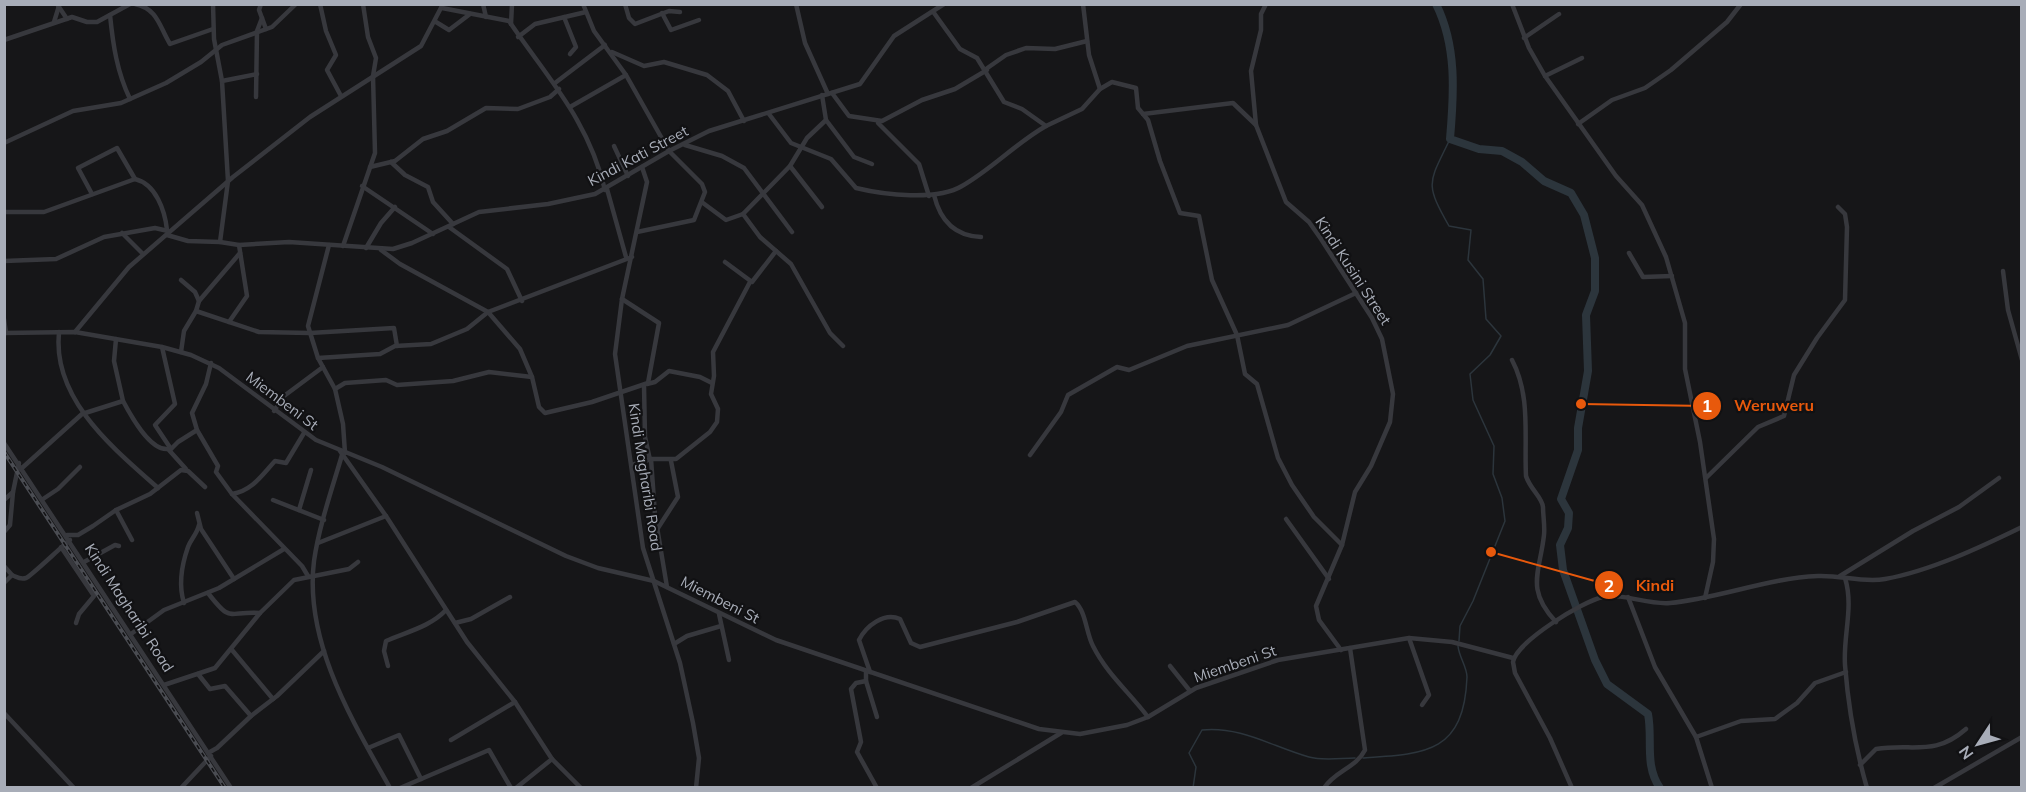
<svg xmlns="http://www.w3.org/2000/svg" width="2026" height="792" font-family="Mulish,sans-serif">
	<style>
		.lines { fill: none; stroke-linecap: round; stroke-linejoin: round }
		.stream { stroke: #2c353c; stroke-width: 1.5 }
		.river { stroke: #2c353c; stroke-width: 8 }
		.minor { stroke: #37383d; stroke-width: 4.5 }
		.rail-casing { stroke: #4a4c52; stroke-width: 4 }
		.rail { stroke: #111113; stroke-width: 1.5; stroke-dasharray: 4.5; stroke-linecap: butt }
		.labels { text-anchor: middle; stroke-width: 4.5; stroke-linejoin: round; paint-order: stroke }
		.street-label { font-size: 15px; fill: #a8adb8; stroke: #111113 }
		.leader { fill: none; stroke: #e8590c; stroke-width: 2 }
		.callout-dot { fill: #e8590c; stroke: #111113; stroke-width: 2 }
		.mark-label { font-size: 18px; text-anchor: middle; font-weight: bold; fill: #fff }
		.callout-label { font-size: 16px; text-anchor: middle; font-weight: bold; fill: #e8590c; stroke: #111113; stroke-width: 4.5; stroke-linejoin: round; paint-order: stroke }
	</style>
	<rect width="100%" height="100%" fill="#161618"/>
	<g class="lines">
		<!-- stream -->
		<g class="stream">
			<path d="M1450 139C1429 183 1424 182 1449 226L1471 230 1468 260 1483 279 1486 319 1501 336 1490 355 1470 374 1473 400 1494 446 1493 474 1502 498 1505 521 1473 601 1460 626 1459 641"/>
			<path d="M1363 758C1426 754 1464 753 1467 677 1467 667 1459 657 1458 646"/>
			<path d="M1193 788 1196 767 1189 753 1202 730C1241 726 1273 747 1309 757 1323 761 1341 758 1355 758"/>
		</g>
		<!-- river -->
		<path class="river" d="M1436 4C1457 46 1454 93 1450 139L1479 149 1502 151 1522 162 1544 181 1571 193 1584 215 1595 258V291L1586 315 1588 371 1578 428V450L1561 499 1569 513 1568 528 1560 545 1563 570 1595 660 1607 684 1648 714C1653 739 1644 765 1660 788"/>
		<!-- minor -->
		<g class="minor">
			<path d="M57 4 67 19"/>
			<path d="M135 4C158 9 159 26 170 44L213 29"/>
			<path d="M213 4 214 39 222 81 228 181 220 242"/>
			<path d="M261 4 259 10 266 29"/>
			<path d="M320 4 326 31 336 55 327 70 341 96"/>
			<path d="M483 4 486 17"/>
			<path d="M583 4 594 31 626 75 669 151 702 184 705 192 694 220 637 232"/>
			<path d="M625 4 629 18 635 24 669 11 680 12"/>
			<path d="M796 4 805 43 828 94"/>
			<path d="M1083 4 1089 55 1100 89"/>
			<path d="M1266 4 1261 14V30L1251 71 1256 125 1286 202 1309 222 1321 239 1372 318 1382 339 1393 394 1390 422 1371 466 1355 492 1342 545 1316 606 1319 620 1341 650"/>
			<path d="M1512 4 1529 48 1545 76 1616 176 1642 205 1666 257 1685 323V369L1700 442 1714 539 1713 562 1705 598"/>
			<path d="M442 8 509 21C548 79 588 119 605 190"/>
			<path d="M662 13 671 30 699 20"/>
			<path d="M934 13 960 49 977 58 1004 102 1022 109 1046 126 1082 109 1100 89 1112 82 1136 88 1138 108 1148 120 1160 161 1180 213 1199 216 1212 280 1237 335 1245 374 1257 384 1278 458 1292 485 1314 517 1342 545"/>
			<path d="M110 15C113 45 117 72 130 99"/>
			<path d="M564 17 576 47 570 54"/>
			<path d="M54 22 59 6"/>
			<path d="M436 22 449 30 470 14"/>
			<path d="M511 24 512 4"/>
			<path d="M518 37 535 24 586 12"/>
			<path d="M1524 38 1559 14"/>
			<path d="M4 40 72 17 87 22H97L130 4"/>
			<path d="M612 52 644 66 664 62 707 75 728 91 744 121"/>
			<path d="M986 69 1006 55 1026 48 1055 49 1087 41"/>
			<path d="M1545 76 1582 58"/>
			<path d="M222 81 257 74"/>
			<path d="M555 83 605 45"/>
			<path d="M832 93 849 116 882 121 922 100 955 89 987 70"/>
			<path d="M256 97 257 31 262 18"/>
			<path d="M570 107 626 75"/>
			<path d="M769 114 791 143 831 159 856 188C885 195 937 201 962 186 992 169 1016 143 1046 126"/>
			<path d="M1143 114 1233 103 1256 125"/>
			<path d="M826 120 854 157 872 164"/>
			<path d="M878 123 919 164 929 196"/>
			<path d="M1578 124 1612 100 1645 88 1671 70 1727 22 1741 4"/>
			<path d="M4 143 73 111 121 103 166 83 201 62 222 45 272 27 296 4"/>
			<path d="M685 145 722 156 744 168 792 232"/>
			<path d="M614 146 628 176"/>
			<path d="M391 162 405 175 428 187 433 202 453 224"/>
			<path d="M790 166 822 207"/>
			<path d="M370 167 395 161 423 139 447 131 486 108 518 109 550 97 559 89"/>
			<path d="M642 167 647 182 622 299 615 354 643 548 680 663 693 723 699 758 696 788"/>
			<path d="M362 186 433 234"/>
			<path d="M607 189 626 257"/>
			<path d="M92 194 78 168 117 148 135 179"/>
			<path d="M934 195C940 220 954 236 981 237"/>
			<path d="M703 203 726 220 743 214 790 166 807 138 826 120 822 95"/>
			<path d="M4 212H44L135 179C156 184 165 211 167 230"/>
			<path d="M743 214 760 237 791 264 830 333 843 346"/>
			<path d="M449 227 507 269 522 301"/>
			<path d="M122 233 143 254"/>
			<path d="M167 235 188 241 220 242 239 245 289 242 393 249 412 243 479 212 548 204 595 194 669 151 709 131 860 84 894 36 944 4"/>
			<path d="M329 245 308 326 318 358 335 389 343 424 345 453"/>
			<path d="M343 246 375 153 373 76 376 58 368 37 363 4"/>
			<path d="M366 248 381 223 395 207"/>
			<path d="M381 250 400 264 488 312 520 349 532 377 539 407 545 413 592 402 648 383 659 323 622 299"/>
			<path d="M1629 253 1643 277 1672 276"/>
			<path d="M4 261 56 259 104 237 155 228 168 231"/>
			<path d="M725 262 752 282 776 251"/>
			<path d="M2003 271 2008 310 2022 360"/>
			<path d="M181 280 195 292 199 301 196 311 184 331 181 352"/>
			<path d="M199 301 240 253"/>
			<path d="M196 311 259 332 310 333 394 328 397 346"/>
			<path d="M4 319 6 333"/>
			<path d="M229 322 247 296 239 245"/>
			<path d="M59 332C52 399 113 448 158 488"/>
			<path d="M75 332 129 267 233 177 310 117 421 46 443 4"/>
			<path d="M4 333 75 332 162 347 191 355 219 368 316 440 382 467 566 556 598 568 654 581 776 640 1039 729 1080 734 1127 725 1148 717 1196 688 1278 660 1409 638 1452 642 1513 658"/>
			<path d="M162 347 175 404 155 425 171 449"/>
			<path d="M318 358 380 354 395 346 431 344 467 329 488 312 632 257"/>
			<path d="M1512 360C1531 396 1524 436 1526 476 1530 489 1542 497 1543 507 1543 516 1545 526 1544 535 1540 572 1525 589 1556 622"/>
			<path d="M211 363 206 384 192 413 197 430 218 466 216 472 232 494 302 566 308 576"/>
			<path d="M647 384 655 382 669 371 700 377 712 383"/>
			<path d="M644 385 645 437 650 460"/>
			<path d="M335 389 345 383 386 380 397 385 453 381 489 372 532 377"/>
			<path d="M123 401C131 416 150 451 168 449L186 469"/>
			<path d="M274 411 284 396 323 367"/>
			<path d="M4 443 231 788"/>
			<path d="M171 449 178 442 197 430"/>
			<path d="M340 451 386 516 467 642 515 702 552 759 581 788"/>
			<path d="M342 455C332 489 319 526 314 561 304 642 352 720 390 788"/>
			<path d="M1030 455 1061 412 1068 395 1117 367 1129 370 1187 346 1288 325 1356 293"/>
			<path d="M651 459 655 515 667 587"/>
			<path d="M632 465 651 459H676L710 432 717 422 718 409 711 394 714 376 713 352 750 282"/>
			<path d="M22 468 82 414 123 401 114 361 116 339"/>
			<path d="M1706 478 1758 427 1784 416 1794 375 1817 338 1845 300 1847 227 1845 214 1838 207"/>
			<path d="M232 494C252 491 262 475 275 461L286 463 304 433"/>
			<path d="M43 499 58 489 80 467"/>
			<path d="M4 500 13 492 19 463"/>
			<path d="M273 500 324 520"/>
			<path d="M116 510 132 540"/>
			<path d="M299 510 311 470"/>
			<path d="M197 513 201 529 234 579"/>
			<path d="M1286 519 1329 579"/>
			<path d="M658 528 678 497 671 461"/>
			<path d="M4 532 10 525 13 492"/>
			<path d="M67 535H78L93 526 116 510 150 494 181 470 188 471 205 487"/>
			<path d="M318 543 386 516"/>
			<path d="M61 547 94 596 79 614 76 623"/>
			<path d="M84 562 115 545 119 546"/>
			<path d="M4 566 12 575"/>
			<path d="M1840 576 1913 531 1959 507 1999 478"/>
			<path d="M1845 578C1854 607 1843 635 1845 665 1848 704 1856 750 1867 788"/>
			<path d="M4 583 12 575C17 577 20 580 26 578 30 577 61 547 70 540"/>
			<path d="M208 593C232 624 227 611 260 613"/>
			<path d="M1628 597 1655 667 1696 737 1712 788"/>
			<path d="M184 603C178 584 182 564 188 547 191 539 197 534 199 525"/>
			<path d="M719 614 729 660"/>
			<path d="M455 623 471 619 510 597"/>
			<path d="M131 634 164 610 219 588 284 549"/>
			<path d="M1409 638 1429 695 1422 705"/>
			<path d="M674 644 687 636 721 626"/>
			<path d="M232 650 273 699"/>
			<path d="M388 666 384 651 386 641C406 632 430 627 446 610"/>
			<path d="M1170 666 1190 691"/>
			<path d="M866 671V681L877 717"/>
			<path d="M870 672 859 640C866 626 884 612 900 619L911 643 920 647 1017 622 1075 602C1086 611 1086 633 1093 646 1107 674 1129 692 1148 717"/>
			<path d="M198 674 210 689 225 686 251 716"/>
			<path d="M866 681 856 683 851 689 861 742 857 752 877 788"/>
			<path d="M164 685 215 668 260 613 294 580 349 569 358 562"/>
			<path d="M4 713 74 788"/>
			<path d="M1696 737 1741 721 1775 719 1797 703 1815 683 1846 672"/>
			<path d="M451 740 515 702"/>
			<path d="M368 748 399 735 421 779"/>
			<path d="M208 753 217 748 251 716 277 696 324 651"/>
			<path d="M1860 765 1876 749C1913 743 1934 757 1966 729"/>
			<path d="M181 788 211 756"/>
			<path d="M400 788 489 750 511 788"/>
			<path d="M516 788 552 759"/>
			<path d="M971 788 1061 733"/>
			<path d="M1324 788C1335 771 1356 768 1365 750L1350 648"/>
			<path d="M1572 788 1550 738 1515 673 1513 662C1516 642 1583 601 1603 597 1625 593 1647 605 1670 603 1720 598 1768 578 1818 576 1841 575 1863 583 1885 579 1930 571 1981 547 2022 527"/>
			<path d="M1934 788 2022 737"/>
		</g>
		<!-- rail casing -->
		<g class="rail-casing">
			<path id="rail" d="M4 452 225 788"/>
		</g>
		<!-- rail -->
		<use href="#rail" class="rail"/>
	</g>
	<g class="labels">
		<!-- street labels -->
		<g class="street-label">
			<text transform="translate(638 156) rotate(-28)" y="5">Kindi Kati Street</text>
			<text transform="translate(1353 271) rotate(57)" y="5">Kindi Kusini Street</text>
			<text transform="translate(282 401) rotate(37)" y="5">Miembeni St</text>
			<text transform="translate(645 477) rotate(81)" y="5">Kindi Magharibi Road</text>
			<text transform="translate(720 600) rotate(27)" y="5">Miembeni St</text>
			<text transform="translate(129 608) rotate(57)" y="5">Kindi Magharibi Road</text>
			<text transform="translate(1235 664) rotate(-19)" y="5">Miembeni St</text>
		</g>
	</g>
	<!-- callouts -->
	<path class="leader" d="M1581 404L1707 406M1491 552L1609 585"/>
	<g class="callout-dot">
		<circle cx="1581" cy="404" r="6"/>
		<circle cx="1491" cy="552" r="6"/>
		<circle cx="1707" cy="406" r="15"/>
		<circle cx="1609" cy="585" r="15"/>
	</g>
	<g class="mark-label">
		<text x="1707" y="412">1</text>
		<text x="1609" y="592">2</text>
	</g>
	<g class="callout-label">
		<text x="1774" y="411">Weruweru</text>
		<text x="1655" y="591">Kindi</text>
	</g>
	<!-- border -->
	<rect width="2026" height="792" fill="none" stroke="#a8adb8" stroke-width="12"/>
	<!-- north arrow -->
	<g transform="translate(1978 744) rotate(234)" stroke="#111113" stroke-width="4.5" paint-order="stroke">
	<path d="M0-4.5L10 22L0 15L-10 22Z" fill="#a8adb8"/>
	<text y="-9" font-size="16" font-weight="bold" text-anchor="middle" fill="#a8adb8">N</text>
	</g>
</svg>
